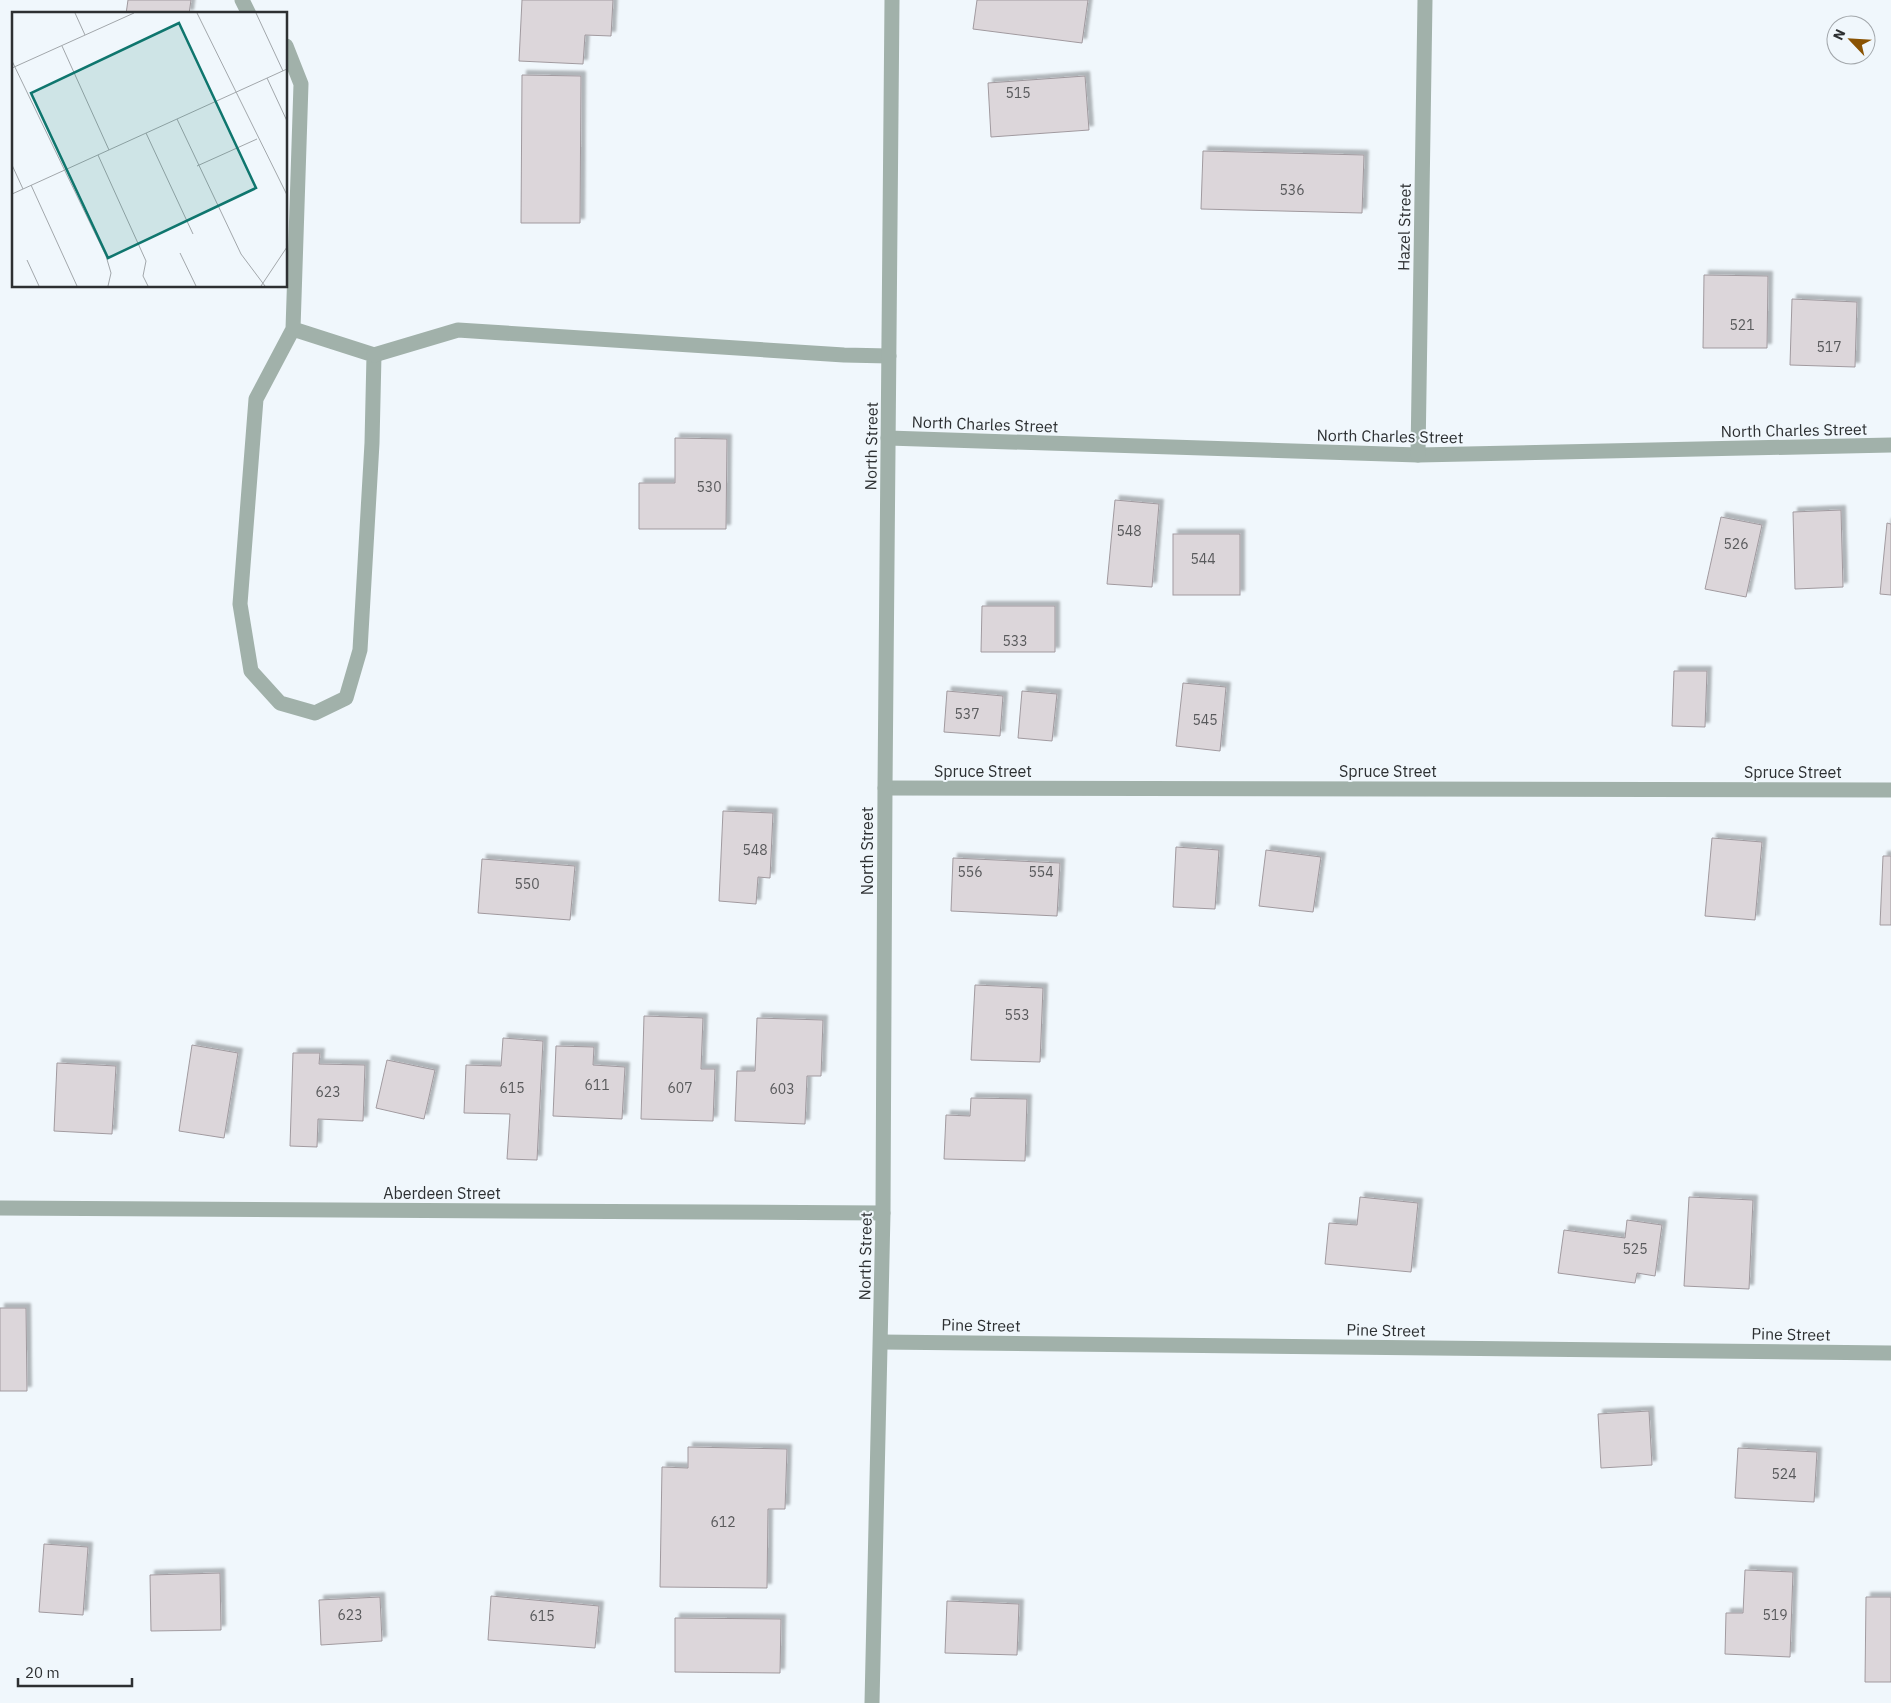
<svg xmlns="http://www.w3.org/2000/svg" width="1891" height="1703" font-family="'IBM Plex Sans',sans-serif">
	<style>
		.building { fill: #dcd6da; stroke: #a19a9f; filter: url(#shadow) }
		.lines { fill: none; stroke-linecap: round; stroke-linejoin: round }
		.minor { stroke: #a1b1aa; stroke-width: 15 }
		.labels { text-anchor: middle; stroke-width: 4; stroke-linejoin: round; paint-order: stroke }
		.number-label { font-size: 14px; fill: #595a5c }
		.street-label { font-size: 16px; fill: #2d3032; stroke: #f0f7fc }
		.inset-road { fill: none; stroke: #a2a7ab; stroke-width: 1 }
		.view { fill: #0f766e; fill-opacity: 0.15; stroke: #0f766e; stroke-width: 2.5 }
		.inset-edge { fill: none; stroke: #2d3032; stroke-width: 2.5 }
	</style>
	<defs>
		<filter id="shadow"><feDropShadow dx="4.5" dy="-4.5" stdDeviation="1" flood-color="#0004"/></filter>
	</defs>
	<rect width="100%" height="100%" fill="#f0f7fc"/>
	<!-- building -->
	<g class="building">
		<path d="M128 0H191L189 14H126Z"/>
		<path d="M522 0H613L611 36 585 35 583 64 519 61Z"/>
		<path d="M977 0H1088L1082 43 973 29Z"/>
		<path d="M522 75 581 76 580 223H521Z"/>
		<path d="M1085 76 1089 130 991 137 988 83Z"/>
		<path d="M1203 151 1364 155 1362 213 1201 209Z"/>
		<path d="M1704 275 1768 276 1767 348H1703Z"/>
		<path d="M1792 299 1857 302 1855 367 1790 365Z"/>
		<path d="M675 438 727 439 726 529H639V483H675Z"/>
		<path d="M1115 500 1159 504 1152 587 1107 584Z"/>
		<path d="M1841 510 1843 587 1795 589 1793 512Z"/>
		<path d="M1721 517 1762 525 1746 597 1705 589Z"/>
		<path d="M1887 523 1891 524V595L1880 594Z"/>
		<rect x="1173" y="534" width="67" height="61"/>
		<path d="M982 606H1055V652H981Z"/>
		<path d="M1674 671H1707L1705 727 1672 726Z"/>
		<path d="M1183 683 1226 687 1220 751 1176 746Z"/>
		<path d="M947 691 1003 696 1000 736 944 732Z"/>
		<path d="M1022 691 1057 694 1052 741 1018 738Z"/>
		<path d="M723 811 773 813 770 878 758 877 756 904 719 901Z"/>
		<path d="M1712 838 1762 842 1755 920 1705 916Z"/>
		<path d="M1176 847 1219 850 1215 909 1173 907Z"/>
		<path d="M1266 850 1321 857 1313 912 1259 906Z"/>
		<path d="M1883 856H1891V925H1880Z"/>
		<path d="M953 858 1060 863 1057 916 951 911Z"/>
		<path d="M482 859 575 866 570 920 478 913Z"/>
		<path d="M975 985 1043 988 1040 1062 971 1060Z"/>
		<path d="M644 1016 703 1018 701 1069H715L713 1121 641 1119Z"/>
		<path d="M757 1018 823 1020 821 1076H807L805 1124 735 1121 737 1071H755Z"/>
		<path d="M503 1038 543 1041 537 1160 507 1159 510 1114 464 1113 466 1065 501 1066Z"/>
		<path d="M192 1045 238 1053 224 1138 179 1131Z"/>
		<path d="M556 1046 594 1047 593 1065 625 1067 622 1119 553 1116Z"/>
		<path d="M293 1053H320L319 1064 365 1065 363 1121 318 1119 317 1147 290 1146Z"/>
		<path d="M387 1060 435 1070 424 1119 376 1108Z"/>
		<path d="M57 1063 116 1066 112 1134 54 1131Z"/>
		<path d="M971 1098 1027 1099 1025 1161 944 1159 946 1115 970 1116Z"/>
		<path d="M1360 1197 1418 1203 1411 1272 1325 1264 1329 1223 1357 1225Z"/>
		<path d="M1689 1197 1753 1200 1749 1289 1684 1286Z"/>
		<path d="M1627 1220 1662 1225 1655 1276 1637 1273 1635 1283 1558 1273 1564 1230 1625 1238Z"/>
		<path d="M0 1308H26L27 1391H0Z"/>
		<path d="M1649 1411 1652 1465 1601 1468 1598 1414Z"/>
		<path d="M688 1447 787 1449 785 1509H768L767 1588 660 1587 662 1467 688 1468Z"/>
		<path d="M1738 1448 1817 1452 1814 1502 1735 1498Z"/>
		<path d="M44 1544 88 1547 83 1615 39 1612Z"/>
		<path d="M1745 1570 1793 1572 1790 1657 1725 1654 1726 1613H1743Z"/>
		<path d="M220 1573 221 1630 151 1631 150 1575Z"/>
		<path d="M491 1596 599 1606 595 1648 488 1640Z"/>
		<path d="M380 1597 382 1641 321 1645 319 1600Z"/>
		<path d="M1866 1597H1891V1682H1865Z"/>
		<path d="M947 1601 1019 1604 1017 1655 945 1653Z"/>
		<path d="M675 1618 781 1619 780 1673 675 1672Z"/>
	</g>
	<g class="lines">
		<!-- minor -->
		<g class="minor">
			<path d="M242 0 249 14"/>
			<path d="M286 46 301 84 293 329 256 399 240 604 251 671 280 703 315 713 346 698 360 650 372 443 374 355 293 329"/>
			<path d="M374 355 458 330 844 355 889 356"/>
			<path d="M888 438 1418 455 1891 445"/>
			<path d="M1418 455 1425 0"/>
			<path d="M885 788 1891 790"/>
			<path d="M0 1208 883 1213"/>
			<path d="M881 1342 1891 1353"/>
			<path d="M872 1703 883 1213 885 788 892 0"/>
		</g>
	</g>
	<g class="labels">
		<!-- number labels -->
		<g class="number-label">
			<text x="1018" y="98">515</text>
			<text x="1292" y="195">536</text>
			<text x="1742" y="330">521</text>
			<text x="1829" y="352">517</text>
			<text x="709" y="492">530</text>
			<text x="1129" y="536">548</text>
			<text x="1736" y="549">526</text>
			<text x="1203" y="564">544</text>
			<text x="1015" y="646">533</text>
			<text x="967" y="719">537</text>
			<text x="1205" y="725">545</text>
			<text x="755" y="855">548</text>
			<text x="970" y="877">556</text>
			<text x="1041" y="877">554</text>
			<text x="527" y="889">550</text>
			<text x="1017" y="1020">553</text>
			<text x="597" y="1090">611</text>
			<text x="512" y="1093">615</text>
			<text x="680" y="1093">607</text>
			<text x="782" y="1094">603</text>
			<text x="328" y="1097">623</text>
			<text x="1635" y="1254">525</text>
			<text x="1784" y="1479">524</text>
			<text x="723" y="1527">612</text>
			<text x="350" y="1620">623</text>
			<text x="1775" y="1620">519</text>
			<text x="542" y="1621">615</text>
		</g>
		<!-- street labels -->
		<g class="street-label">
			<text transform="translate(1404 227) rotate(-89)" y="6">Hazel Street</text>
			<text transform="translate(985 424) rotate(2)" y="6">North Charles Street</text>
			<text transform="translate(1794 430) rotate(-1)" y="6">North Charles Street</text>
			<text transform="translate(1390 436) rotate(1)" y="6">North Charles Street</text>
			<text transform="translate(871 446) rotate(-89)" y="6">North Street</text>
			<text x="983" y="777">Spruce Street</text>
			<text x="1388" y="777">Spruce Street</text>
			<text x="1793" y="778">Spruce Street</text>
			<text transform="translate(867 851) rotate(-90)" y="6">North Street</text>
			<text x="442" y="1199">Aberdeen Street</text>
			<text transform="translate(865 1256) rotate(-89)" y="6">North Street</text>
			<text transform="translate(981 1325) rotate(1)" y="6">Pine Street</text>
			<text transform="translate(1386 1330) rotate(1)" y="6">Pine Street</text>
			<text transform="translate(1791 1334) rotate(1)" y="6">Pine Street</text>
		</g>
	</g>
	<!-- overview -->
	<g transform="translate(12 12)">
		<rect width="275" height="275" fill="#f0f7fc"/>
		<path class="inset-road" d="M63 1 73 23M185 1 275 183M244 1 271 59M50 34 97 138M0 49 94 244 99 261 96 274M0 56 122 1M255 66 275 109M165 107 229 242 253 274M134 121 181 222M86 143 134 249 131 264 136 274M0 153 11 177M185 154 245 127M19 173 65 274M0 182 275 57M168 241 184 274M15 248 27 274M249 274 275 235"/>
		<path class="view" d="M167 11 244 176 96 246 19 81Z"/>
		<rect width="275" height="275" class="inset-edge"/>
	</g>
	<!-- north arrow -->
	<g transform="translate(1851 40) rotate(295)"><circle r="24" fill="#f0f7fc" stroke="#a2a7ab"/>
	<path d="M0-4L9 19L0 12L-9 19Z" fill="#8a5303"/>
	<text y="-8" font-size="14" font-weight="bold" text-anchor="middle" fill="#2d3032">N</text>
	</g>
	<!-- scale -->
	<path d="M18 1678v8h114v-8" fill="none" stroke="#2d3032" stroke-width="2.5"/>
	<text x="25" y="1678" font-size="15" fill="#2d3032" stroke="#f0f7fc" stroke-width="4" paint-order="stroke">20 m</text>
</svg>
